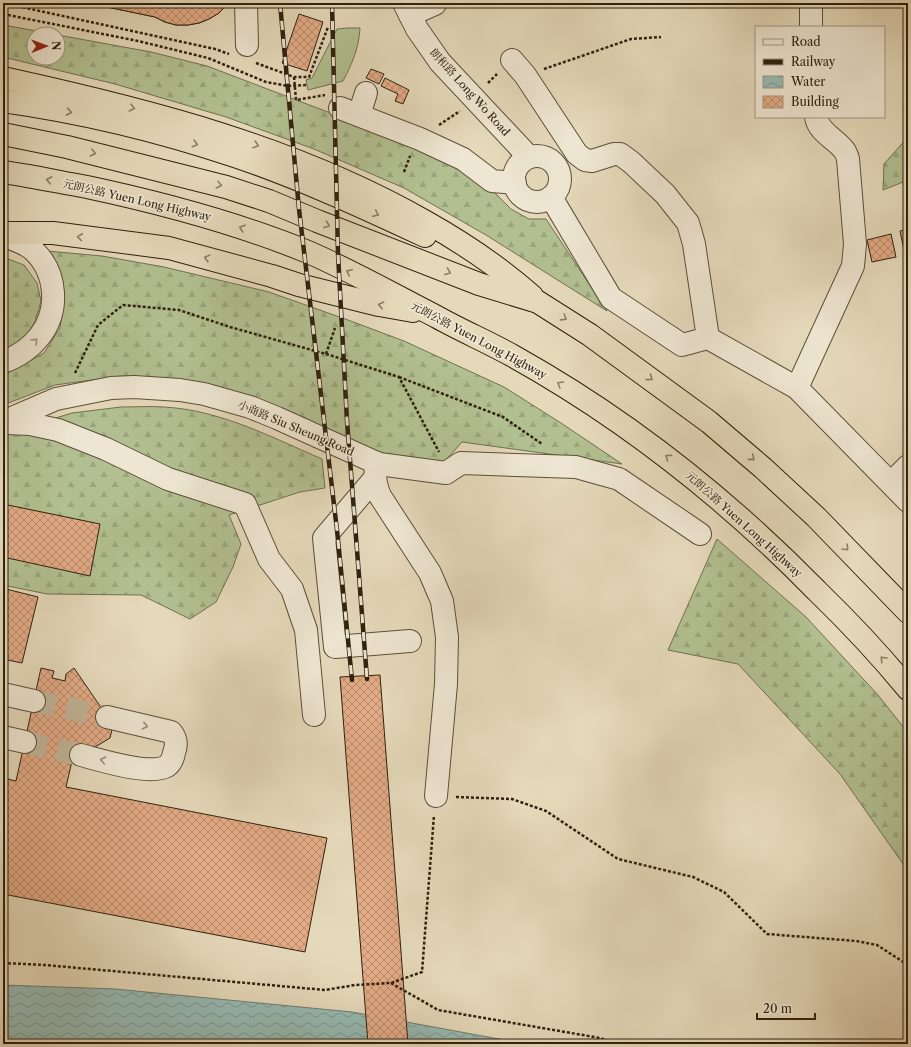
<svg xmlns="http://www.w3.org/2000/svg" width="911" height="1047" font-family="'Libre Caslon Text','Noto Serif TC',serif">
	<style>
		.forest { fill: url(#forest-firs); stroke: #707050 }
		.park { fill: #b2c091; stroke: #707050 }
		.water { fill: url(#water-waves); stroke: #6d7d71 }
		.building { fill: url(#building-cross-hatch); stroke: #2f210e }
		.lines { fill: none; stroke-linecap: round; stroke-linejoin: round }
		.minor-tunnel { stroke: #c1b498; stroke-width: 22; stroke-dasharray: 22 11; stroke-linecap: butt }
		.minor-casing { stroke: #5c4f39; stroke-width: 24 }
		.highway-casing { stroke: #2f210e; stroke-width: 24 }
		.path { stroke: #2f210e; stroke-width: 2.5; stroke-dasharray: 3 2; stroke-linecap: butt }
		.minor { stroke: #eee6d2; stroke-width: 22 }
		.highway { stroke: #e5d9ba; stroke-width: 22 }
		.rail-casing { stroke: #2f210e; stroke-width: 4.5 }
		.rail { stroke: #eee6d2; stroke-width: 3; stroke-dasharray: 9; stroke-linecap: butt }
		.oneway { stroke: #8a7d64 }
		.oneway2 { stroke: #988d7a }
		.labels { text-anchor: middle; stroke-width: 3.5; stroke-linejoin: round; paint-order: stroke }
		.street-label { font-size: 11px; fill: #2f210e; stroke: #eee6d2 }
	</style>
	<defs>
		<pattern id="forest-firs" width="22" height="20" patternUnits="userSpaceOnUse"><rect width="22" height="20" fill="#b2c091"/><path d="M5 1l3.5 6h-7zM16 11l3.5 6h-7z" fill="#99a57c"/></pattern>
		<pattern id="water-waves" width="16" height="10" patternUnits="userSpaceOnUse"><rect width="16" height="10" fill="#96bab3"/><path d="M0 5q4-4 8 0t8 0" fill="none" stroke="#7b9790"/></pattern>
		<pattern id="building-cross-hatch" width="8" height="8" patternUnits="userSpaceOnUse"><rect width="8" height="8" fill="#e3ab86"/><path d="M0 0l8 8M0 8l8-8" fill="none" stroke="#b88b6c"/></pattern>
	</defs>
	<rect width="100%" height="100%" fill="#e5d9ba"/>
	<filter id="stains"><feTurbulence type="fractalNoise" baseFrequency=".005" numOctaves="4"/><feColorMatrix values="0 0 0 0 .2 0 0 0 0 .09 0 0 0 0 .02 0 0 0 .5 -.17"/></filter>
	<radialGradient id="worn" r=".72"><stop offset=".6" stop-color="#630" stop-opacity="0"/><stop offset="1" stop-color="#630" stop-opacity=".3"/></radialGradient>
	<!-- forest -->
	<g class="forest">
		<path d="M3 25 54 34H34V58H58V35L151 52 207 66 383 133 438 157 496 194 511 209 529 219H546L607 311 486 235 404 188 314 149 226 117 115 84 3 57Z"/>
		<path d="M908 137V180L883 190 884 164Z"/>
		<path d="M47 251 102 256 164 267 269 292 348 320 404 341 504 387 561 423 622 464 462 442 440 467 377 459 189 381 121 376 55 385 3 405V374L11 371 44 353 60 328 64 298Z"/>
		<path d="M3 257 24 265 37 283 41 301 35 322 21 343 3 351Z"/>
		<path d="M121 407C135 407 150 406 164 407 220 410 271 437 322 459L325 488 300 492 229 515 241 544 233 567 216 602 190 619 141 595 47 594 3 585V434L72 413Z"/>
		<path d="M717 539 806 617 878 695 908 733V871L840 774 738 664 668 650Z"/>
	</g>
	<!-- park -->
	<path class="park" d="M348 28H360C359 48 352 64 343 81L308 90 306 80 312 78 337 29Z"/>
	<!-- water -->
	<path class="water" d="M3 985 115 989 352 1012 526 1044H3Z"/>
	<!-- building -->
	<g class="building">
		<path d="M88 3H228L219 13 209 19 199 23 188 25H176L165 22 155 17Z"/>
		<path d="M88 3H228L219 13 209 19 199 23 188 25H176L165 22 155 17Z"/>
		<path d="M299 14 323 22 307 71 282 63Z"/>
		<path d="M371 69 384 74 379 84 366 78Z"/>
		<path d="M385 78 409 90 403 104 395 101 398 94 381 86Z"/>
		<path d="M908 229V254L905 255 900 231Z"/>
		<path d="M891 234 896 257 872 262 867 240Z"/>
		<path d="M3 504 100 524 90 576 3 557Z"/>
		<path d="M6 589 38 597 22 663 3 659V602Z"/>
		<path d="M41 668 54 671 52 678 65 681 66 674 74 668 113 725 110 738 72 761 66 787 327 838 305 952 3 894V778L16 781Z"/>
		<path d="M380 675 408 1044H368L340 677Z"/>
	</g>
	<g class="lines">
		<!-- minor-tunnel -->
		<g class="minor-tunnel">
			<path d="M34 701 107 717"/>
			<path d="M25 742 81 755"/>
		</g>
		<!-- minor casing -->
		<g class="minor-casing">
			<g id="minor">
				<path d="M246 3 247 45"/>
				<path d="M404 3 417 29 440 62 529 157"/>
				<path d="M811 3V27"/>
				<path d="M410 15 435 4"/>
				<path d="M512 60 525 75 577 154 585 160 592 161 614 154H620L631 162 665 194 688 223 694 244 708 338"/>
				<path d="M340 108 420 139 463 159 492 181 515 183"/>
				<path d="M359 115 366 93"/>
				<circle cx="537" cy="179" r="23"/>
				<path d="M551 197 611 298 682 345 708 338 797 388 908 501"/>
				<path d="M3 236C13 239 25 243 33 250 46 262 52 276 53 293 55 326 33 351 3 362"/>
				<path d="M797 388 853 266 855 244 848 159C847 156 846 152 844 150 836 139 818 132 816 117"/>
				<path d="M3 422 56 399 111 388 134 387 180 390 204 394 250 407 277 418 379 464 446 473 461 463 576 467 619 479 700 534"/>
				<path d="M6 423 30 424 58 430 106 449 168 479 245 504 269 559 292 589 306 630 314 715"/>
				<path d="M377 463C374 477 375 483 380 496L430 573 442 601 447 637 446 684 436 796"/>
				<path d="M375 478 324 538 335 647 410 641"/>
				<path d="M891 483 908 466"/>
				<path d="M3 694 34 701"/>
				<path d="M3 737 25 742"/>
				<path d="M81 755C100 760 150 776 167 766 171 763 173 758 174 753 177 745 177 739 171 732L107 717"/>
			</g>
		</g>
		<!-- highway casing -->
		<g class="highway-casing">
			<g id="highway">
				<path d="M3 78C149 110 295 147 426 222 465 244 498 266 532 296"/>
				<path d="M3 101C82 112 160 131 235 156 300 178 363 207 425 236"/>
				<path d="M3 134 67 147 226 187 269 201 317 221 479 284 538 302 590 335 709 422 763 468 816 517 908 612"/>
				<path d="M3 172C31 176 59 182 87 187 162 203 237 223 308 252 352 271 394 295 437 317 462 331 488 342 513 356 626 419 727 499 817 591 849 622 880 655 908 689"/>
				<path d="M3 233H53L169 248 272 276 299 285 379 305 413 311"/>
			</g>
		</g>
		<!-- path -->
		<g class="path">
			<path d="M3 3 215 49 229 54"/>
			<path d="M3 14 138 41 208 58 266 82 288 86 307 85"/>
			<path d="M256 63 294 77H309L328 27"/>
			<path d="M544 69 631 39 661 37"/>
			<path d="M294 77 296 100 325 95"/>
			<path d="M488 83 497 74"/>
			<path d="M439 125 460 111"/>
			<path d="M404 172 410 156"/>
			<path d="M326 354 335 328"/>
			<path d="M75 373 98 325 123 305 179 310 230 327 326 354 399 377 439 452"/>
			<path d="M399 377 503 417 542 444"/>
			<path d="M456 797 512 799 546 811 618 859 693 877 724 892 767 934 856 941 877 945 908 965"/>
			<path d="M3 963 45 965 325 990 355 985 391 983 422 972 434 815"/>
			<path d="M391 983 438 1010 600 1038 617 1044"/>
		</g>
		<!-- minor -->
		<use href="#minor" class="minor"/>
		<!-- highway -->
		<use href="#highway" class="highway"/>
		<!-- rail casing -->
		<g class="rail-casing">
			<g id="rail">
				<path d="M280 3 299 209 337 530 352 680"/>
				<path d="M332 3 338 254 347 421 367 679"/>
			</g>
		</g>
		<!-- rail -->
		<use href="#rail" class="rail"/>
	</g>
	<!-- one-way arrows -->
	<defs><path id="oneway-chevron" d="M-2-3.5L2.5 0L-2 3.5" fill="none" stroke-width="1.6" stroke-linecap="round" stroke-linejoin="round"/></defs>
	<g class="oneway">
		<use href="#oneway-chevron" transform="translate(132 108) rotate(14)"/>
		<use href="#oneway-chevron" transform="translate(69 112) rotate(11)"/>
		<use href="#oneway-chevron" transform="translate(195 144) rotate(16)"/>
		<use href="#oneway-chevron" transform="translate(256 145) rotate(19)"/>
		<use href="#oneway-chevron" transform="translate(93 153) rotate(14)"/>
		<use href="#oneway-chevron" transform="translate(49 180) rotate(-169)"/>
		<use href="#oneway-chevron" transform="translate(219 185) rotate(14)"/>
		<use href="#oneway-chevron" transform="translate(376 214) rotate(24)"/>
		<use href="#oneway-chevron" transform="translate(327 225) rotate(21)"/>
		<use href="#oneway-chevron" transform="translate(242 228) rotate(-161)"/>
		<use href="#oneway-chevron" transform="translate(80 237) rotate(-172)"/>
		<use href="#oneway-chevron" transform="translate(207 258) rotate(-165)"/>
		<use href="#oneway-chevron" transform="translate(349 272) rotate(-154)"/>
		<use href="#oneway-chevron" transform="translate(448 272) rotate(21)"/>
		<use href="#oneway-chevron" transform="translate(381 305) rotate(-168)"/>
		<use href="#oneway-chevron" transform="translate(564 318) rotate(32)"/>
		<use href="#oneway-chevron" transform="translate(650 378) rotate(36)"/>
		<use href="#oneway-chevron" transform="translate(560 384) rotate(-149)"/>
		<use href="#oneway-chevron" transform="translate(668 457) rotate(-144)"/>
		<use href="#oneway-chevron" transform="translate(752 458) rotate(40)"/>
		<use href="#oneway-chevron" transform="translate(846 548) rotate(46)"/>
		<use href="#oneway-chevron" transform="translate(883 659) rotate(-133)"/>
	</g>
	<g class="oneway2">
		<use href="#oneway-chevron" transform="translate(35 341) rotate(-47)"/>
		<use href="#oneway-chevron" transform="translate(145 726) rotate(13)"/>
		<use href="#oneway-chevron" transform="translate(103 760) rotate(-167)"/>
	</g>
	<g class="labels">
		<!-- street labels -->
		<g class="street-label">
			<text transform="translate(470 92) rotate(48)" y="4">朗和路 Long Wo Road</text>
			<text transform="translate(137 200) rotate(13)" y="4">元朗公路 Yuen Long Highway</text>
			<text transform="translate(479 340) rotate(28)" y="4">元朗公路 Yuen Long Highway</text>
			<text transform="translate(296 428) rotate(23)" y="4">小商路 Siu Sheung Road</text>
			<text transform="translate(744 524) rotate(42)" y="4">元朗公路 Yuen Long Highway</text>
		</g>
	</g>
	<!-- margin -->
	<rect width="911" height="1047" fill="none" stroke="#e5d9ba" stroke-width="16"/>
	<rect x="4" y="4" width="903" height="1039" fill="none" stroke="#2f210e" stroke-width="2"/>
	<rect x="8" y="8" width="895" height="1031" fill="none" stroke="#2f210e"/>
	<!-- legend -->
	<rect x="755" y="26" width="130" height="92" fill="#eee6d2" stroke="#a29784"/>
	<rect x="763" y="39" width="20" height="6" fill="#eee6d2" stroke="#a29784"/>
	<text x="791" y="46" font-size="12" fill="#2f210e">Road</text>
	<rect x="763" y="59" width="20" height="6" fill="#2f210e" stroke="#a29784"/>
	<text x="791" y="66" font-size="12" fill="#2f210e">Railway</text>
	<rect x="763" y="76" width="20" height="12" fill="url(#water-waves)" stroke="#a29784"/>
	<text x="791" y="86" font-size="12" fill="#2f210e">Water</text>
	<rect x="763" y="96" width="20" height="12" fill="url(#building-cross-hatch)" stroke="#a29784"/>
	<text x="791" y="106" font-size="12" fill="#2f210e">Building</text>
	<!-- north arrow -->
	<g transform="translate(46 46) rotate(89)"><circle r="19" fill="#eee6d2" stroke="#a29784"/>
	<path d="M0-3L7 15L0 10L-7 15Z" fill="#8f2418"/>
	<text y="-6" font-size="11" font-weight="bold" text-anchor="middle" fill="#2f210e">N</text>
	</g>
	<!-- scale -->
	<path d="M757 1013v6h58v-6" fill="none" stroke="#2f210e" stroke-width="2"/>
	<text x="763" y="1013" font-size="12" fill="#2f210e" stroke="#eee6d2" stroke-width="3" paint-order="stroke">20 m</text>
	<rect width="100%" height="100%" filter="url(#stains)"/>
	<rect width="100%" height="100%" fill="url(#worn)"/>
</svg>
